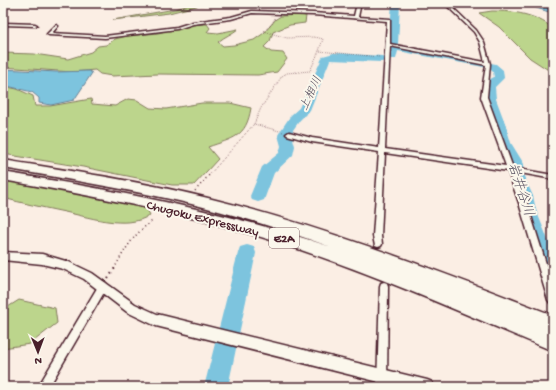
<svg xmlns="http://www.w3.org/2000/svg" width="556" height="390" font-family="'Gochi Hand','Klee One',sans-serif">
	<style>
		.green { fill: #bcd58c; stroke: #837a5c }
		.water { fill: #7dc4de; stroke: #698296 }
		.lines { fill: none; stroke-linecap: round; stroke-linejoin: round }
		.river { fill: #7dc4de; fill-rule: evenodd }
		.minor-casing { stroke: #4a1f2b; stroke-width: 3 }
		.tertiary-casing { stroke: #4a1f2b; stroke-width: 3 }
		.motorway-casing { stroke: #4a1f2b; stroke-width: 3 }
		.path-far2 { stroke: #4a1f2b; stroke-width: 1; stroke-dasharray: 0.5 1.5; stroke-linecap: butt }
		.path-far1 { stroke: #4a1f2b; stroke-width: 1.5; stroke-dasharray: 1 3; stroke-linecap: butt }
		.path { stroke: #4a1f2b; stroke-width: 2; stroke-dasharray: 1.5 4; stroke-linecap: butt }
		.minor { fill: #fbf7ec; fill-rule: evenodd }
		.tertiary { fill: #fbf7ec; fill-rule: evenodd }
		.motorway { fill: #fbf7ec; fill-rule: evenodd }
		.labels { text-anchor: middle; stroke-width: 4; stroke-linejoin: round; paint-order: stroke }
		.far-water-label { font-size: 12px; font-style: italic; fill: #595161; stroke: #fbf7ec }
		.shield { fill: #fbf7ec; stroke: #7f6065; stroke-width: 1 }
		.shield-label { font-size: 12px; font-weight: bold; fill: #4a1f2b }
		.street-label { font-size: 13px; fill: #4a1f2b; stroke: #fbf7ec }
		.water-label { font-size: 14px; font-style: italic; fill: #595161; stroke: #fbf7ec }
	</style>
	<rect width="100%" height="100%" fill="#fbeee4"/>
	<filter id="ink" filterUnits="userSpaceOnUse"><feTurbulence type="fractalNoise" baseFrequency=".025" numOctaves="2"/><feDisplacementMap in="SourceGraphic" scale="8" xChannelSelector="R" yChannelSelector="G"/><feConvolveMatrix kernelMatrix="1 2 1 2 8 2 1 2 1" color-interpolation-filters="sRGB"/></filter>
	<g filter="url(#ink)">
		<!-- green -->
		<g class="green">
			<path d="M197 3H209V4L230 3 200 5 169 13 113 20 175 9Z"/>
			<path d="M492 11C515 11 534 14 553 28V73L530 58 499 27 479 13Z"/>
			<path d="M300 15 306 16 305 23 290 25 273 32 270 41 264 47 271 52 283 53 287 59 277 72 258 75 158 74 112 76 100 74 95 70 72 72 3 67V53L34 54 68 59 91 52 98 46 106 45 115 39 127 36 158 33 188 25 207 24 210 28 207 32 218 33 238 29C232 34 225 36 218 42L223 46 234 45 254 40 264 33 276 19 281 16Z"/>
			<path d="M3 86 17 89 33 96 35 106H50L91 99 92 104 115 106 128 99 137 100 150 108 166 109 202 103H230L251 108C246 138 233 138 208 147L218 159 194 185H172L83 167 3 154Z"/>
			<path d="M3 180 86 195 147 209 150 215C127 231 86 216 60 211 41 207 22 203 3 198Z"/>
			<path d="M19 300 55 308 57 323 30 344 3 348V310Z"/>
		</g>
		<!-- water -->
		<g class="water">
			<path d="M521 3H553V13H552Z"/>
			<path d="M3 69 56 72 89 71 92 73 74 100 51 105 39 103V98L32 92 3 85Z"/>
		</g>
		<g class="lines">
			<!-- river -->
			<g class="river">
				<path d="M392 3H400L398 45 496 64 503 70 504 78 495 87 496 99 505 123 511 143 524 164 522 172 533 196 536 210 553 252V286L546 283 543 277 520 210 517 196 508 172 510 164 497 143 493 123 484 99 483 87 487 81 494 77 493 72 489 68 398 51 396 59H390L388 57Z"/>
				<path d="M334 53 382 56 387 59 382 62 330 60 310 110 300 120 293 130 292 135 295 146 293 155 274 173 264 200 258 202 252 200 250 196 262 167 279 153 281 146 278 135 281 130 291 115 299 108 323 56Z"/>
				<path d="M247 245 254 247 256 253 228 387H204L238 253 240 247Z"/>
			</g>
			<!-- minor casing -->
			<g class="minor-casing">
				<g id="minor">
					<path d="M357 3H361L358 17 390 19V44L485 62 480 42 474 32 444 3H448L476 30 484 42 490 64 487 97 513 168 553 175V179L515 172 527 203 553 286V304L550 303 548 300 519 203 508 171 385 153 381 236 382 244 381 246 378 247 375 246 373 236 379 152 312 142 287 135 286 134 289 132 312 138 379 148 387 21 313 15 252 13 231 19 193 24 177 29 105 38 49 35 47 34 56 25 58 26 52 33 105 36 177 27 193 22 231 17 252 11 313 13 354 16ZM390 46 486 65 481 97 506 166 385 149Z"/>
					<path d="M3 23 35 24 37 25 35 26 3 25Z"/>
					<path d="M103 282 106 283 107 286 106 289 49 387H38L100 283Z"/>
					<path d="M384 282 387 283 388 286 387 387H377L380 286 381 283Z"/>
				</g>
			</g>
			<!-- tertiary casing -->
			<g class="tertiary-casing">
				<path id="tertiary" d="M3 252 42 254 69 262 92 273 135 304 157 314 427 380 432 382 434 387H399L156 326 127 312 84 279 63 269 42 264 3 260Z"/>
			</g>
			<!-- motorway casing -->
			<g class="motorway-casing">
				<path id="motorway" d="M3 160C71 171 140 181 208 198 326 227 440 272 553 315V351C460 312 368 271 271 240 184 213 93 196 3 180V172C114 190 224 211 331 247 281 229 231 213 179 201 121 188 62 178 3 168Z"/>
			</g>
			<!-- path-far2 -->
			<g class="path-far2">
				<path d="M258 8 260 3"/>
				<path d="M275 18 272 24 264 31 287 38 315 37 323 39 319 51"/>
				<path d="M254 124 261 108 282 76 287 73 310 71 319 51 380 57"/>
				<path d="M210 174 254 124 283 132"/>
			</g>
			<!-- path-far1 -->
			<g class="path-far1">
				<path d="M195 191 211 173"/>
				<path d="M114 269C125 249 135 232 154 220"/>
			</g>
			<!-- path -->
			<path class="path" d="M108 279 115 268"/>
			<!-- minor -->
			<use href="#minor" class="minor"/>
			<!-- tertiary -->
			<use href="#tertiary" class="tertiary"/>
			<!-- motorway -->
			<use href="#motorway" class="motorway"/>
		</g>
	</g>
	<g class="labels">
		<!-- far-water labels -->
		<g class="far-water-label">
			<text transform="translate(310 93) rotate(-65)" y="4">上相川</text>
		</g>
		<!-- shield labels -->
		<rect class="shield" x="269" y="228" width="30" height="20" rx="3"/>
		<g class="shield-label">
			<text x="284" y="242">E2A</text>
		</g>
		<!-- street labels -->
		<g class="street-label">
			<text transform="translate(203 217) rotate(14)" y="5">Chugoku Expressway</text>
		</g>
		<!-- water labels -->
		<g class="water-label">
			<text transform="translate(522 189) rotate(72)" y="5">岩井谷川</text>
		</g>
	</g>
	<!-- margin -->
	<rect width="556" height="390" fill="none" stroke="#fbf7ec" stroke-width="16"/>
	<rect x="8" y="8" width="540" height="374" fill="none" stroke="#4a1f2b" stroke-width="1.5" filter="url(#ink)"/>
	<!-- north arrow -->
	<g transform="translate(38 352) rotate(179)" stroke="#fbf7ec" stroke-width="3" paint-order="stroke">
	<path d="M0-3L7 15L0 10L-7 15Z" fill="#4a1f2b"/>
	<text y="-6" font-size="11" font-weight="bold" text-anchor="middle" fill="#4a1f2b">N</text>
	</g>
</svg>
